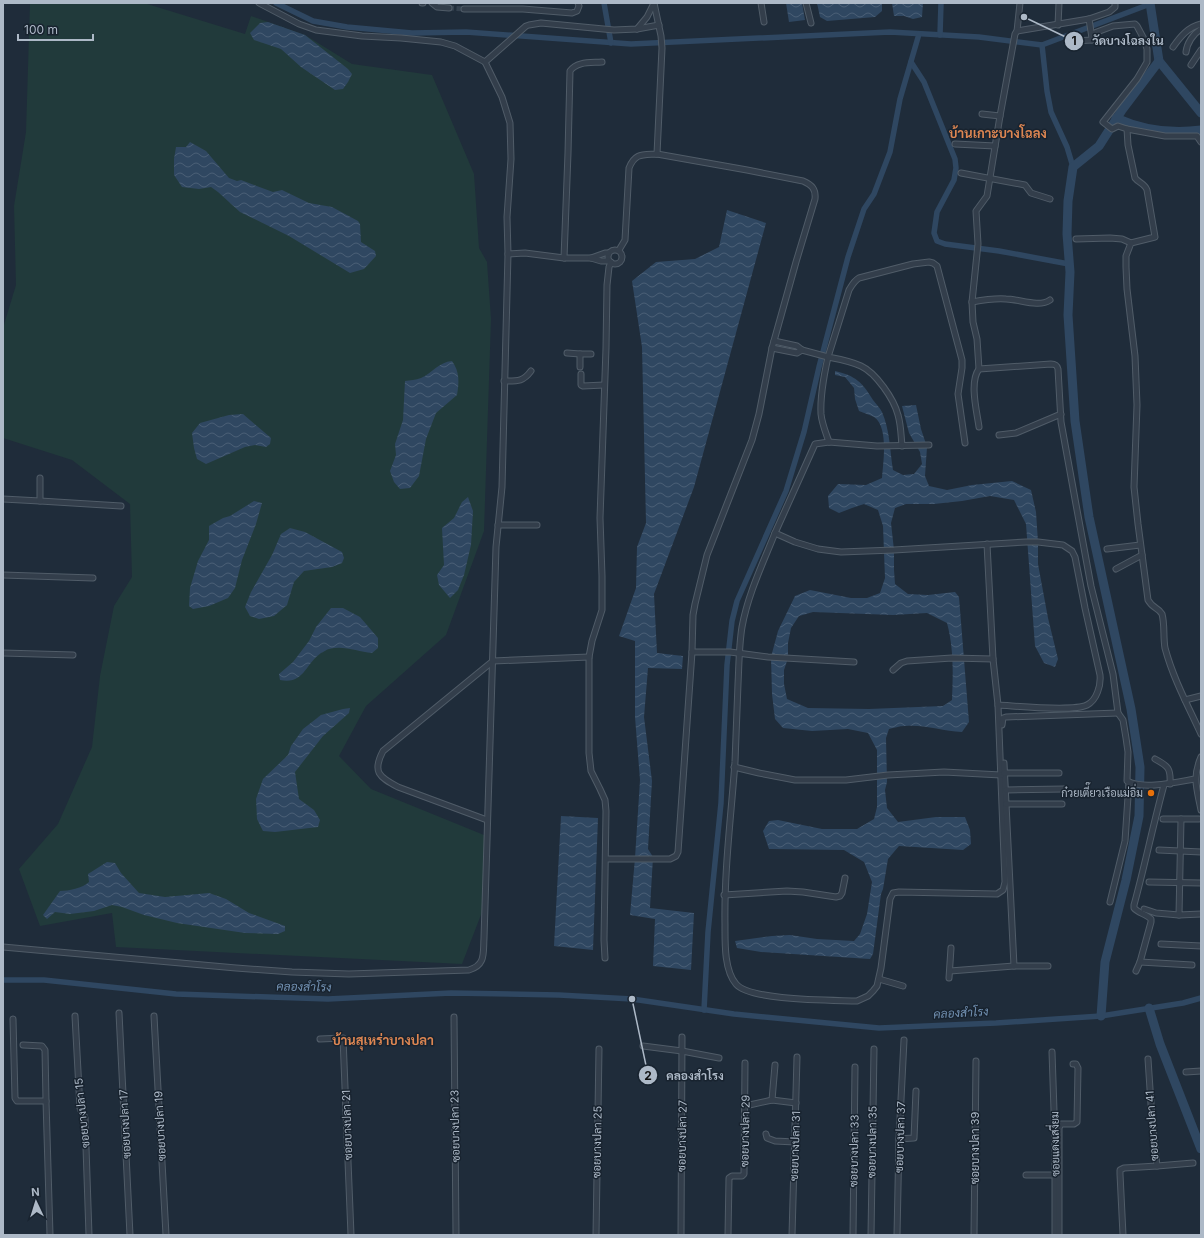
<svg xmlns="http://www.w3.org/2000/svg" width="1204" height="1238" font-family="Inter,Sarabun,sans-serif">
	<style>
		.grass { fill: #213a3b }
		.water { fill: url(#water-waves); fill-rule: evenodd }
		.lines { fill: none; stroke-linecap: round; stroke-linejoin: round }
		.canal { stroke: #2f4761; stroke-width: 5.5 }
		.river { stroke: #2f4761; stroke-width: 9 }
		.street-tunnel { stroke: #34414f; stroke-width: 5; stroke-dasharray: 5 2.5; stroke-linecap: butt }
		.street-casing { stroke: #505c68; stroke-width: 7 }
		.street { stroke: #333e4b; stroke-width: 5 }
		.food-dot { fill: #e8710a; stroke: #18232f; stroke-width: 1.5 }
		.labels { text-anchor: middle; stroke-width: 3; stroke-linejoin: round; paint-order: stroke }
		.poi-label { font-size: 11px; fill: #adb9c7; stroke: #18232f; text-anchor: end }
		.street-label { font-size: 11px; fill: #adb9c7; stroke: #18232f }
		.water-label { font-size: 12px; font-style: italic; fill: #7291b2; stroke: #18232f }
		.quarter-label { font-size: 13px; font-weight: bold; fill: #dd8652; stroke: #18232f }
		.leader { fill: none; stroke: #adb9c7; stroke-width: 1.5 }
		.callout-dot { fill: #adb9c7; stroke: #18232f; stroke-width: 1.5 }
		.mark-label { font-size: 12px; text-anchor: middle; font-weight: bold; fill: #111 }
		.callout-label { font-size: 12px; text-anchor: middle; font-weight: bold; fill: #adb9c7; stroke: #18232f; stroke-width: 3; stroke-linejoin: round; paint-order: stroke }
	</style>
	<defs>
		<pattern id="water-waves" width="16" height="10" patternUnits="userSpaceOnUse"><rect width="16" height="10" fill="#2f4761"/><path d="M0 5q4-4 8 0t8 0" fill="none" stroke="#4a5f76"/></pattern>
	</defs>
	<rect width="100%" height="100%" fill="#1f2c3a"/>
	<!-- grass -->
	<path class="grass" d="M30 3H144L245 34 251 16 305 35 352 64 432 75 474 174 479 248 487 262 491 319 484 531 446 635 366 706 339 756 371 789 484 835V907L462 964 116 947 112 913 40 926 19 869 58 824 92 747 100 676 114 606 132 577 130 504 72 460 3 438V328L16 285 14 206 26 132Z"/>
	<!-- water -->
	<g class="water">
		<path d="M786 3H802L805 20 789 22Z"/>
		<path d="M817 3H882V11L875 17 827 21 820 17Z"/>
		<path d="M892 3H923L922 17 913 19 904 16H894Z"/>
		<path d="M268 22 305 35 348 69 352 74 348 82 343 89 335 90 301 67 281 49 254 40 250 33 260 23Z"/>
		<path d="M190 142 206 151 229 178 237 181 241 180 273 192 282 190 309 203 332 207 358 221 360 224 361 242 375 251 376 256 364 269 350 273 289 236 240 212 218 192 211 187 199 189 182 187 174 175V159L176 147H186Z"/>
		<path d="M727 210 766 223 694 487 654 594 657 653 683 656 682 669 648 668 644 717 652 781 648 849 653 857 650 908 694 913 691 970 653 966 655 919 630 915 635 858 640 780 635 717V641L619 636 636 588 637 547 646 523 642 347 632 281 656 262 695 259 719 247Z"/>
		<path d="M452 361C460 372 459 383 457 395L436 413 426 439 419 476 410 488 400 489 394 482 390 471 396 455 395 444 403 420 405 381C410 380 416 380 421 378 432 373 439 362 452 361Z"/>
		<path d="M835 371C856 376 862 382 873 400 876 404 880 408 882 412 890 430 890 452 893 470L903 475 914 474 922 464 920 452 909 433 902 406 916 405 921 429 927 447 925 476 929 486 947 490 972 485 1012 481 1031 490 1036 512 1038 542V564L1048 618 1058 659 1055 667 1044 663 1035 646 1026 524 1014 500 990 496 962 501 934 504H906L895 508 891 523 894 550V570L895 584 908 594 928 595 955 592 959 597 969 722 962 732C943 731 922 724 905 726 899 726 894 728 889 729L886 738 887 782 885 790 887 808 898 822 936 817H965L970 830 971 844 963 850 899 846 888 859 883 889 881 894 873 954 870 959 761 952 737 948 735 941 772 936 790 935 817 939 854 941 860 934 867 914 872 882 864 862 844 850 769 849 763 831 769 821 778 820 822 829H857L874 819 877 807V750L868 733 848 729 812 731 783 728 775 719 772 694 771 657 778 631 795 596 810 590 851 598H867L880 593 885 578 883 526 878 510 864 504 852 508 839 513 829 508 828 496 838 484 866 485 882 478C883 463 889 427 874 417 870 415 864 413 859 411L855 399 854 388 845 377 835 375ZM813 612 893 615 927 613 947 623C954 649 953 674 952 700L943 706 869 709 808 708 787 699 784 684V670L788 658V643L791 628 799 616Z"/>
		<path d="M243 414 271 438 270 444 266 447 255 445 245 447 206 464 197 459 194 448 192 433 200 423 229 415Z"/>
		<path d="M468 497 473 511 471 545 464 575 458 590 450 598 439 585 437 575 444 565 442 528 454 518 462 502Z"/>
		<path d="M254 501 262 503 256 524 242 560 235 588 228 598 209 606 193 609 189 606 190 588 198 561 209 540V526L223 518 230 516Z"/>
		<path d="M290 528 305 532 342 552 344 558 342 563 332 567 304 571 294 582 287 605 274 616 259 619 250 616 245 607 251 592 272 555 281 534Z"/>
		<path d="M331 608H343L360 617 378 638V648L372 653C358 652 344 645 329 649 327 649 324 652 321 653 305 664 304 685 280 680L279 674 293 662 309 641 316 627Z"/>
		<path d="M350 708 349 713 323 736 295 772 299 799 314 810 320 820 318 827 275 832 263 831 257 819 256 799 263 779 288 755 291 746 303 729 321 715 343 709Z"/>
		<path d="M561 816 598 818 593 950 554 946Z"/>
		<path d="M107 862 115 863 121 873 139 893 165 897 209 893 226 899 249 913 285 926V931L278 934 245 933 177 923 144 915 122 907 112 905 94 911 70 914 55 912 47 919 43 915 60 891C68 891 83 888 89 882L88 874Z"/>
	</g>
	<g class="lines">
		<!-- canal -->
		<g class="canal">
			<path d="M276 3 313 21 347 27 412 33 466 32 631 44 890 32 979 37 1042 45 1150 4"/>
			<path d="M604 3 611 43"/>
			<path d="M940 35 941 3"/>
			<path d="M1042 45 1047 91 1051 112 1067 147 1073 167"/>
			<path d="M911 62 924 82 955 159 956 168 954 180 937 212 934 233 937 241 945 244 999 251 1069 264"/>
			<path d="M3 980H44L176 994 328 999 451 993 559 995 632 999 734 1014 879 1028 996 1023 1101 1016 1183 1003 1201 998"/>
			<path d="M704 1010 708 932 721 803 727 665 732 621 737 601 786 491 804 432 819 367 848 257 864 209 874 194 890 152 900 99 919 34"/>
		</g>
		<!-- river -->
		<g class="river">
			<path d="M1150 3 1159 61 1201 113"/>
			<path d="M1116 118C1143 130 1172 134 1201 130"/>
			<path d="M1149 1008 1160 1044 1201 1149"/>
			<path d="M1101 1016 1105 962 1126 880 1139 816 1140 767 1131 709 1089 517 1075 421 1068 315 1070 272 1067 234 1068 201 1073 167 1099 146 1122 110 1159 61"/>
		</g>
		<!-- street-tunnel -->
		<path class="street-tunnel" d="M449 8 464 9"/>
		<!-- street casing -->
		<g class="street-casing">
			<g id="street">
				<path d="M259 3 299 24 316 30 362 36 401 38 441 42 455 46 485 62"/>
				<path d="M422 3H423"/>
				<path d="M432 3 437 7 449 8"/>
				<path d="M654 3 661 36 662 48 657 154"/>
				<path d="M761 3 764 22"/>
				<path d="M806 3 811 23"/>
				<path d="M464 9H523L572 13 577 11 579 6 578 3"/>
				<path d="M1089 19 1092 38"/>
				<path d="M1058 25 1059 3"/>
				<path d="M637 29 647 17 654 3"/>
				<path d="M1017 31 1020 3"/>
				<path d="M1092 38V40L1095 33 1097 32 1113 26 1135 24 1137 26 1144 39 1147 49V62L1137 79 1103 122 1112 129 1118 126 1127 129 1128 145 1135 178C1139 183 1145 184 1147 190L1155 237 1131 243 1126 256V267L1127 289 1135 356 1137 405 1134 487 1138 524 1148 600C1153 609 1158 607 1162 614 1165 625 1163 637 1165 648 1173 678 1188 706 1201 734"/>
				<path d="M1075 41 1092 40"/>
				<path d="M1173 47C1180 37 1188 27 1201 24"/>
				<path d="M1186 52C1187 43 1193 34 1201 29"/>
				<path d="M1191 65 1201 50"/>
				<path d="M982 114 1000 116"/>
				<path d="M1127 129 1165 136H1197L1201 142"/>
				<path d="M955 144 995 146"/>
				<path d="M961 173 1025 185 1031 193 1050 199"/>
				<path d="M1076 239 1110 238 1122 239 1131 243"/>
				<circle cx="615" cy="257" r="7"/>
				<path d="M508 254 525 253 564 258H591L605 253H608"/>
				<path d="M564 258 568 153 570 71C577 61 591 63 602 62"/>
				<path d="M591 258 601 261H609"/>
				<path d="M972 302C983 300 995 298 1006 299 1019 299 1039 308 1050 300"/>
				<path d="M774 341 797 346 802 350 828 357C824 375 820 395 821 414 822 424 826 433 829 442"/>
				<path d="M772 348 797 353 802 350"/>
				<path d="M567 353 580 354"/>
				<path d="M580 367V354H591"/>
				<path d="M979 369 1051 364C1055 364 1057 365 1058 369L1061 422 1075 499 1091 586 1113 674 1118 713 1123 720 1126 738 1128 752 1127 781C1143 790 1177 782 1195 779"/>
				<path d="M581 374V385L583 386 604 385"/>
				<path d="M504 381C517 381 523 382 531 371"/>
				<path d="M979 427C977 412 969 382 979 369L977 339 973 322 972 302 978 244 976 211 987 196 1000 116 1015 34 1017 31 1089 19 1109 12 1115 7V3"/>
				<path d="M999 435 1016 433 1061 414"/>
				<path d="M929 445 877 446 829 442 815 444 775 533 795 542 818 549 841 552 894 550 1026 542H1038L1063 545 1072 551 1075 557 1085 608 1100 675C1101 685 1097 700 1087 705 1073 712 1017 706 998 705"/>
				<path d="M902 446C901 436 901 425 898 415 894 399 876 373 861 366 850 361 839 359 828 357L849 290C852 285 854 281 859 278L913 264 929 262 933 263 937 266 962 360V368L958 394 965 443"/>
				<path d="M3 499 40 501 121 506"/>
				<path d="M40 501V478"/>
				<path d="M498 525H537"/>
				<path d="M775 533C763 563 748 594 742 627 739 645 739 665 738 684 737 710 736 736 735 762 731 817 724 871 725 925 725 942 724 970 736 984 750 1001 833 1000 857 1001L868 996 873 991 877 986 881 968 890 899 893 893 899 892 997 894 1003 890 1005 882 998 705 993 659 987 544"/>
				<path d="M1107 549 1140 545"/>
				<path d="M1116 569 1142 555"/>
				<path d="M3 575 93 578"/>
				<path d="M692 652H730L768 657 854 662"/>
				<path d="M3 653 73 655"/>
				<path d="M893 670 901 663 907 661 952 658 993 659"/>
				<path d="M1185 700 1201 696"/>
				<path d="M1002 725 1003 718 1006 717 1118 713"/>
				<path d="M1201 757C1192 778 1197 789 1201 810"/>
				<path d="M1155 759C1168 766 1171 768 1170 784"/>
				<path d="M1004 763 1014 966"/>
				<path d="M734 767 759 773 795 780H846L888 775 944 772 1001 775"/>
				<path d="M1004 773H1059"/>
				<path d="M1006 790 1064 789"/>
				<path d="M1006 804H1062"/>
				<path d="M1163 819H1199"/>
				<path d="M1181 819 1179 915 1201 914"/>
				<path d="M487 820 398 787C379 777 372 772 383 751L493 661 589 657"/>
				<path d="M1159 850 1201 852"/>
				<path d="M606 859H670L676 856 678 852 692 652 693 615 695 604 707 555 752 440 759 414 772 348 796 262 815 199C816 189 812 185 803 181L747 170 657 154C642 155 635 153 629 168L625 240 619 250"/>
				<path d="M1149 882 1201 883"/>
				<path d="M724 895 787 891 803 892 836 897 840 896 842 893 845 878"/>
				<path d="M1110 902 1125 841 1129 782"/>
				<path d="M1144 909 1156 913 1179 915"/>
				<path d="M1161 944 1201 946"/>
				<path d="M3 947 236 968 292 972 349 974 469 970C486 965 483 953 484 938L496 547 502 487 508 254 507 217 511 159 510 123 502 97 485 62 526 26 529 25 541 23 614 30 637 29 659 25"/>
				<path d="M605 958 604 940 606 811 605 800 600 789 591 771 589 753V657L592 641 602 610V576L600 518 606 348 607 285 609 267 611 262"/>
				<path d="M1140 962 1192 965"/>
				<path d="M950 971 1014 966H1048"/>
				<path d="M1136 971 1140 962 1151 922V919C1146 914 1138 913 1134 908V905C1145 865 1153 825 1164 785"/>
				<path d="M949 978 951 948"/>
				<path d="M879 979 903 986"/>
				<path d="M119 1013 130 1235"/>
				<path d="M75 1016 80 1108C81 1112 84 1114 85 1118L89 1235"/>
				<path d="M154 1016 166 1235"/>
				<path d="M454 1017 456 1235"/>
				<path d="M13 1019 15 1098 17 1101H46L50 1235"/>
				<path d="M320 1039 343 1038 351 1235"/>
				<path d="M23 1045 42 1046 45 1050 46 1101"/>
				<path d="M643 1046 682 1051 719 1058"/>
				<path d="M1052 1052 1055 1140V1235"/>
				<path d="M1186 1072 1201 1071"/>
				<path d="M772 1100 775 1065"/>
				<path d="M745 1106 772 1100 796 1103"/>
				<path d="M766 1134 767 1138 775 1141 795 1142"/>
				<path d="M899 1139 914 1138 916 1091"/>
				<path d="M1157 1166 1193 1163"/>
				<path d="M1026 1175H1055"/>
				<path d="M596 1235 599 1049"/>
				<path d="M681 1235 682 1037"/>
				<path d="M728 1235 729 1178 732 1176H742L744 1174 745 1063"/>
				<path d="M792 1235 797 1057"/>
				<path d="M853 1235 855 1067"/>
				<path d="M871 1235 874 1049"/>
				<path d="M897 1235 899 1139 904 1040"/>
				<path d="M974 1235 976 1061"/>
				<path d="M1059 1235V1128L1061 1124H1074L1077 1122 1078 1068 1076 1064H1073"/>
				<path d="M1123 1235 1120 1174V1170L1124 1168 1157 1166 1152 1119 1148 1059"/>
			</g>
		</g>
		<!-- street -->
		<use href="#street" class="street"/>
	</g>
	<!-- markers -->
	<circle class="food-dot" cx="1151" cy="793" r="4"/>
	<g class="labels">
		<!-- poi labels -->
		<g class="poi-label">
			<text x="1143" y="797">ก๋วยเตี๊ยวเรือแม่อิ่ม</text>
		</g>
		<!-- street labels -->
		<g class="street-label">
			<text transform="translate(82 1113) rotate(-96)" y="4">ซอยบางปลา 15</text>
			<text transform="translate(125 1124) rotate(-93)" y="4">ซอยบางปลา 17</text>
			<text transform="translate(347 1125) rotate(-92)" y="4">ซอยบางปลา 21</text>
			<text transform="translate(160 1126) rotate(-93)" y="4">ซอยบางปลา 19</text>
			<text transform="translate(455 1126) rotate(-91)" y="4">ซอยบางปลา 23</text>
			<text transform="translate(1152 1126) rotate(-94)" y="4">ซอยบางปลา 41</text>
			<text transform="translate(745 1131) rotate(-89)" y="4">ซอยบางปลา 29</text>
			<text transform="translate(682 1136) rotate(-89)" y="4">ซอยบางปลา 27</text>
			<text transform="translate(900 1137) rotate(-88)" y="4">ซอยบางปลา 37</text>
			<text transform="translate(597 1142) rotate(-89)" y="4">ซอยบางปลา 25</text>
			<text transform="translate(872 1142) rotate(-89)" y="4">ซอยบางปลา 35</text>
			<text transform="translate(1055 1144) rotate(-91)" y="4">ซอยแดงเสงี่ยม</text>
			<text transform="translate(795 1146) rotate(-88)" y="4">ซอยบางปลา 31</text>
			<text transform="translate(975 1148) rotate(-90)" y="4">ซอยบางปลา 39</text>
			<text transform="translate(854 1151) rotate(-89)" y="4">ซอยบางปลา 33</text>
		</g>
		<!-- water labels -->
		<g class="water-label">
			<text transform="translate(304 987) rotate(1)" y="4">คลองสำโรง</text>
			<text transform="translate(961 1013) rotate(-3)" y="4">คลองสำโรง</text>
		</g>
		<!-- quarter labels -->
		<g class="quarter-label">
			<text x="998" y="138">บ้านเกาะบางโฉลง</text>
			<text x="383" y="1045">บ้านสุเหร่าบางปลา</text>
		</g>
	</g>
	<!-- callouts -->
	<path class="leader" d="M1024 17L1074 41M632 999L648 1075"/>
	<g class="callout-dot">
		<circle cx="1024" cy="17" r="4"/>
		<circle cx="632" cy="999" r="4"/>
		<circle cx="1074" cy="41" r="10"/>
		<circle cx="648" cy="1075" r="10"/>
	</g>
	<g class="mark-label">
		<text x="1074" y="45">1</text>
		<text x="648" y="1080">2</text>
	</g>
	<g class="callout-label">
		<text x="1128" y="45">วัดบางโฉลงใน</text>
		<text x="695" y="1080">คลองสำโรง</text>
	</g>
	<!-- border -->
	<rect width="1204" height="1238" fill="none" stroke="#adb9c7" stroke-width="8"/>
	<!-- north arrow -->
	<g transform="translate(36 1202) rotate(356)" stroke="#18232f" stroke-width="3" paint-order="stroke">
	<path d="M0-3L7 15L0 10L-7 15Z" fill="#adb9c7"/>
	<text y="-6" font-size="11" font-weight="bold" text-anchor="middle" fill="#adb9c7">N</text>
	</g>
	<!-- scale -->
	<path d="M18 34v6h75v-6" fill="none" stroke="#adb9c7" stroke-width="2"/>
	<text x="24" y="34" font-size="12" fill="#adb9c7" stroke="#18232f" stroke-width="3" paint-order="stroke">100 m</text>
</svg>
